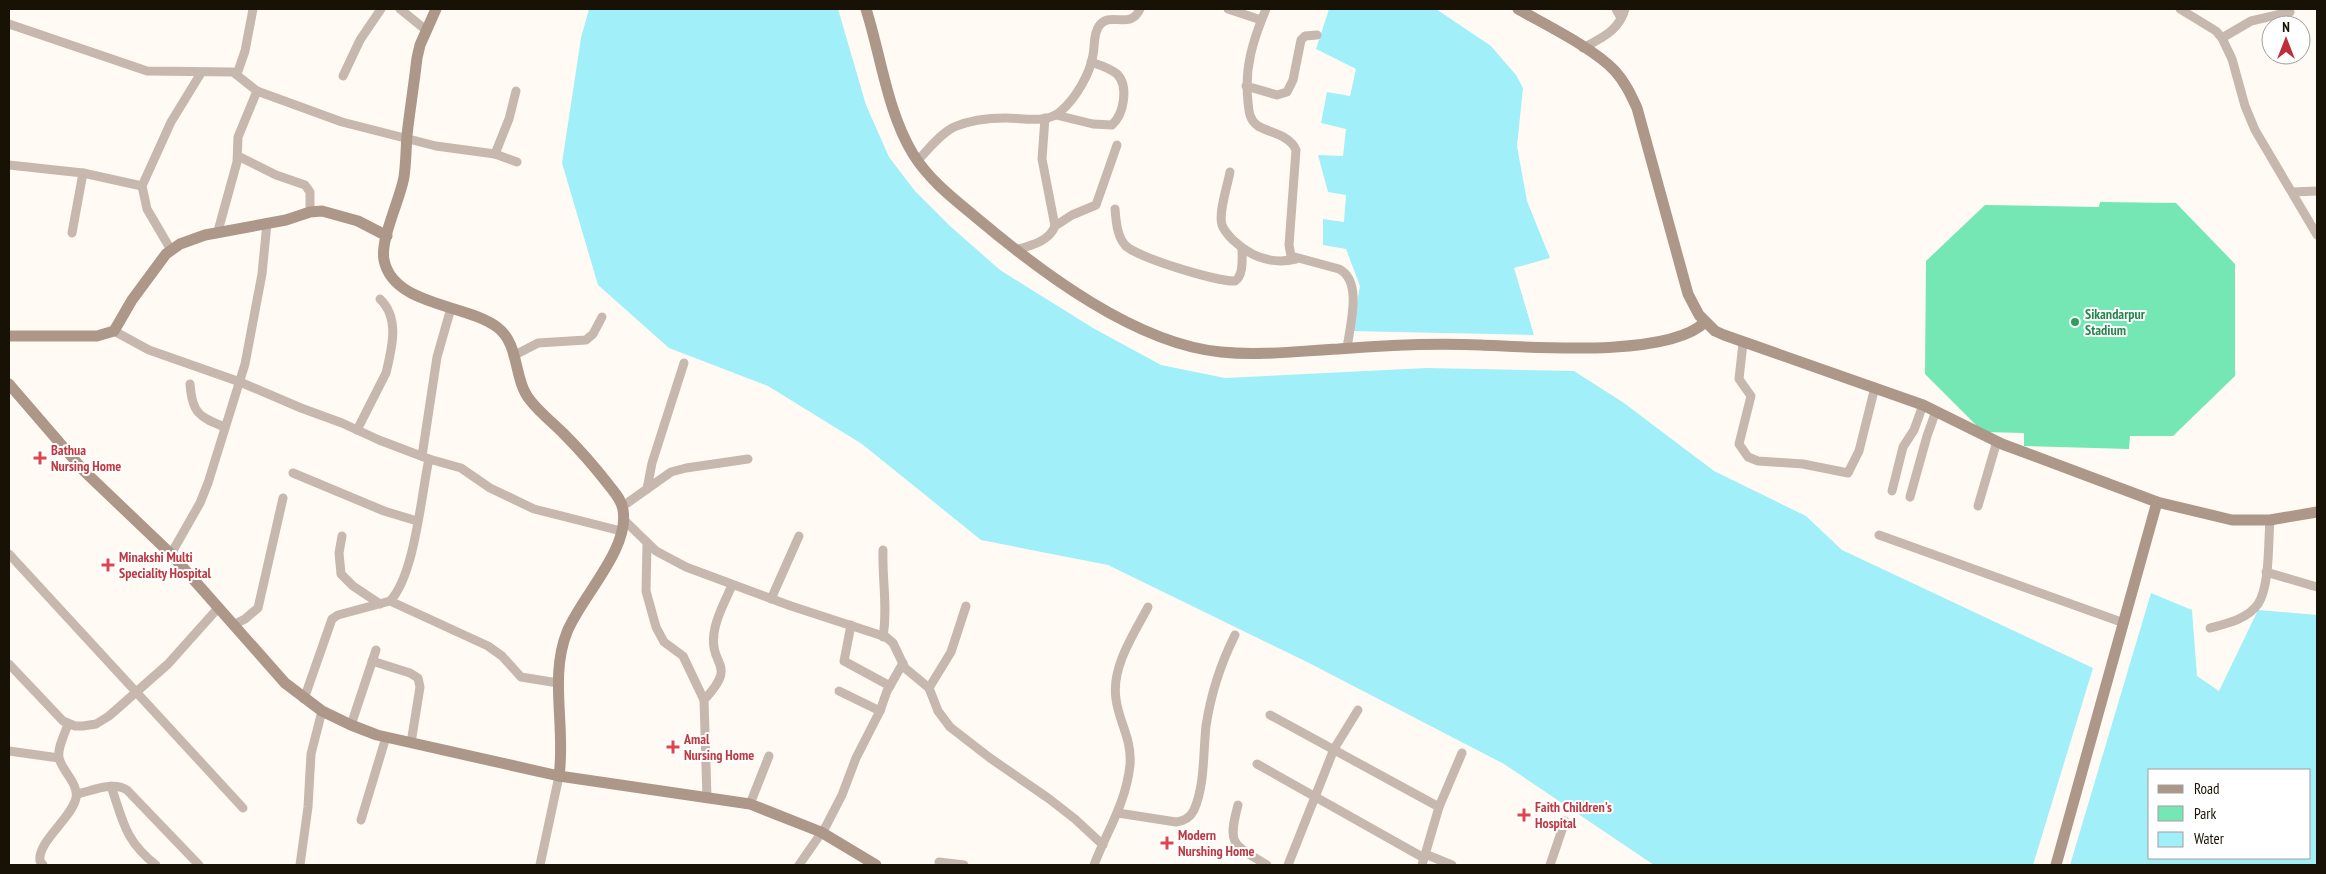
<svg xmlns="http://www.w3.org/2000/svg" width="2326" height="874" font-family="'PT Sans Narrow',sans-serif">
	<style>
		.park { fill: #74e7b5 }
		.water { fill: #a1eff8; fill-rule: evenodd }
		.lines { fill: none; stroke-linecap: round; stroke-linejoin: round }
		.street { stroke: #c7b8af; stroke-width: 9 }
		.secondary { stroke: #ad9789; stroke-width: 11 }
		.leisure-dot { fill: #2e9e5b; stroke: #fff; stroke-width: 2 }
		.health-dot { fill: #e0444e; stroke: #fff; stroke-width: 2 }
		.labels { text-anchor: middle; stroke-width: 4; stroke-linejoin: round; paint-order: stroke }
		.leisure-label { font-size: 14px; font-weight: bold; fill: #27864d; stroke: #fff; text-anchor: start }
		.health-label { font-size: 14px; font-weight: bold; fill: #be3a42; stroke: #fff; text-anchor: start }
	</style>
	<rect width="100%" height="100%" fill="#fffbf4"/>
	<!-- park -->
	<path class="park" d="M2100 202 2176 203 2235 264V376L2173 436H2130L2129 449 2024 446V433L1983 432 1925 374 1926 261 1985 205 2099 207Z"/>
	<!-- water -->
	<g class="water">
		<path d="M589 9H838L866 105 889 157 915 191 950 226 1000 270 1093 328 1161 365 1225 378 1427 368 1574 371 1624 403 1714 471 1806 516 1842 550 2093 668 2033 865H1654L1504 764 1309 663 1108 565 981 540 862 444 768 386 669 348 598 285 562 163 581 38Z"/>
		<path d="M1329 9H1436L1491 46 1516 75 1523 88 1517 146 1527 201 1550 258 1514 268 1534 335 1352 331 1360 286 1346 249 1323 245V219L1344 222 1346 195 1328 192 1318 155 1343 156 1346 129 1321 123 1327 92 1350 96 1356 69 1316 49Z"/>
		<path d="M2151 593 2192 610 2197 676 2219 691 2258 610 2317 615V865H2070ZM2150 770H2310V858H2150Z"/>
	</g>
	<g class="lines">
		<!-- street -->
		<g class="street">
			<path d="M400 9 426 30"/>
			<path d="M1228 9 1261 20"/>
			<path d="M1266 9C1253 40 1244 68 1248 102 1249 111 1249 120 1258 126 1270 133 1290 135 1296 150L1289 245 1291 256 1339 269C1363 281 1350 325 1347 348"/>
			<path d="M1616 9 1621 18"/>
			<path d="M2180 9 2216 31 2222 38 2232 59 2245 106 2255 130 2317 235"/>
			<path d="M9 24 147 71 233 72 257 91 342 122 436 146 495 154 517 162"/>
			<path d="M2222 38 2251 21 2290 12"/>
			<path d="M1583 48C1601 38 1619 31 1625 9"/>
			<path d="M237 74 245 51 253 9"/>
			<path d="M343 76 360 40 381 9"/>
			<path d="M1246 86 1277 95 1287 92 1293 80 1301 40 1305 36 1317 35"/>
			<path d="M1056 115 1093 124 1112 125C1124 114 1129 86 1117 74 1110 68 1100 65 1091 62"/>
			<path d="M495 154 509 119 516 91"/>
			<path d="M238 156 276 175 305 185 310 192V212"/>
			<path d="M918 160C929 149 940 134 954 127 970 120 989 118 1006 118 1024 118 1047 124 1061 111 1076 98 1090 74 1093 55 1095 46 1093 34 1099 26 1110 10 1130 31 1140 9"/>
			<path d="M9 165 83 173 142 186"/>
			<path d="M1230 172C1228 184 1218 213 1222 225 1224 231 1229 236 1233 240 1251 257 1271 265 1296 259"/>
			<path d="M2293 192 2317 191"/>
			<path d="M1115 209C1116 221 1117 236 1125 245 1135 257 1218 282 1235 281 1244 275 1242 258 1242 248"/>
			<path d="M1055 226 1072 215 1096 205 1117 145"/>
			<path d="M218 231 237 162 238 137 257 91"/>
			<path d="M72 233 83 173"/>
			<path d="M171 250 147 209 142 186 171 122 201 73"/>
			<path d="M1015 250C1029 246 1049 242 1055 226L1042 159 1045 118"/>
			<path d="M114 331 149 350 240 382 301 408 342 423 379 440 429 459 461 468 490 488 534 509 621 531"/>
			<path d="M1743 343 1739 379 1751 396 1739 444 1748 457 1758 461 1803 464 1848 473 1859 451 1875 387"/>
			<path d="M513 356 538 343 586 340 593 334 602 317"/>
			<path d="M190 384C192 413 199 417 225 427"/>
			<path d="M357 430 386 373C392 348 400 318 380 299"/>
			<path d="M422 456 437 357 451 308"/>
			<path d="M293 473 384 511 417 521"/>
			<path d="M647 489 652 463 684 363"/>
			<path d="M1892 491 1903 447 1914 430 1923 405"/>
			<path d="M1910 497 1927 436 1936 411"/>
			<path d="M623 506 671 472 686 468 748 459"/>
			<path d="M1978 506 1997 441"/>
			<path d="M623 519 656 551 686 567 791 606 886 637 893 643 905 668 929 688 938 711 950 727 990 758 1048 798 1075 819 1103 845"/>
			<path d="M1879 535 2124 623"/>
			<path d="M342 536 339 553 341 574 353 586 380 604"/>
			<path d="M647 544 646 591 656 627 664 642 683 656 704 700 707 798"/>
			<path d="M883 550C882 580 888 607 883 637"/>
			<path d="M9 554 243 808"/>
			<path d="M171 554 200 503 208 483 245 364 262 274 267 223"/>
			<path d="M2266 572 2317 587"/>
			<path d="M771 599 799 536"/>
			<path d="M390 601 488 646 502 656 521 677 558 683"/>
			<path d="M233 625 245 619 258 608 283 498"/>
			<path d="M851 625 844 661 890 686"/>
			<path d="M2210 628C2225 624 2248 619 2258 604 2270 586 2268 543 2270 520"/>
			<path d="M372 661 410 673 418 678 420 687 411 743"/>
			<path d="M9 664 63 721 75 726H83L96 724 109 716 168 664 219 607"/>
			<path d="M929 688 951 652 966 606"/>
			<path d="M839 691 880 711"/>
			<path d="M304 699 332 619 338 615 390 601C415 575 421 495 429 459"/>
			<path d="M704 700C739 662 709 668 714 633 716 616 726 600 732 585"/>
			<path d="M1270 715 1439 807"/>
			<path d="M351 725 376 650"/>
			<path d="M9 751 59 758"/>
			<path d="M1257 764 1424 858"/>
			<path d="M111 786C123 821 125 841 156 865"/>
			<path d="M77 794C92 791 112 781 127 790L199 865"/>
			<path d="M750 804 769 756"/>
			<path d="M1238 805C1227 846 1233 844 1267 865"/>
			<path d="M1118 813 1176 822C1184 821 1190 818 1194 810 1205 785 1203 753 1206 726 1211 693 1220 665 1235 635"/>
			<path d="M361 820 386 737"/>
			<path d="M1425 854 1452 865"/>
			<path d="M939 862 964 865"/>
			<path d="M43 865 40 861C37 842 72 818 76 798 79 784 62 771 59 758 57 748 65 734 68 724"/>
			<path d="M300 865 308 807 311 754 322 711"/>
			<path d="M540 865 559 776"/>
			<path d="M799 865 826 826 842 795 856 758 880 711 887 691 903 663"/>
			<path d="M1094 865C1107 831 1126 803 1130 765 1132 738 1119 723 1116 699 1111 667 1134 634 1148 607"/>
			<path d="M1288 865 1334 749 1358 710"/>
			<path d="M1422 865 1439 807 1462 753"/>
			<path d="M1550 865 1565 821"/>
		</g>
		<!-- secondary -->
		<g class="secondary">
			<path d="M436 9 420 45 417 58C414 84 410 109 407 135 406 149 406 163 404 177 400 200 380 239 384 260 393 306 467 304 497 327 520 344 513 379 530 400 539 412 552 422 563 433 579 449 594 466 608 484 614 492 622 500 623 510 630 549 581 597 567 632 549 677 566 728 559 776"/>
			<path d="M866 9C881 56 887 111 913 154 929 180 954 199 978 219 1041 272 1136 344 1221 352 1260 356 1299 351 1338 349 1386 345 1433 343 1481 345 1531 347 1669 358 1705 322"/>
			<path d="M1518 9C1546 25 1595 49 1615 71 1625 82 1631 95 1637 108L1688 294 1699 315 1715 331 1724 335 1923 405 2002 444 2157 502 2232 520H2270L2317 512"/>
			<path d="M9 336H97L114 331 132 300 166 254 180 244 205 235 286 220 310 212 322 211 358 221 387 236"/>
			<path d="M9 384 84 471 171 554 285 683 322 711 351 725 377 735 559 776 750 804 821 832 876 865"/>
			<path d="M2056 865 2157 502"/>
		</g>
	</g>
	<!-- markers -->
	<circle class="leisure-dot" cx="2075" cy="322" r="5"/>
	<g class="health-dot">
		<path d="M37.5 450.5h5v5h5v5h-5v5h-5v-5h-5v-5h5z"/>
		<path d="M105.5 557.5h5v5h5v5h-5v5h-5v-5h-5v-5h5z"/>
		<path d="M670.5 739.5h5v5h5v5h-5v5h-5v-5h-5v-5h5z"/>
		<path d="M1521.5 807.5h5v5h5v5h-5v5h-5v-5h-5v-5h5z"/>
		<path d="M1164.5 835.5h5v5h5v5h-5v5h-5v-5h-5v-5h5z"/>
	</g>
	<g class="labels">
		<!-- leisure labels -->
		<g class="leisure-label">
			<text x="2085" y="319">Sikandarpur<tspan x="2085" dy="16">Stadium</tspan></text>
		</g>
		<!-- health labels -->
		<g class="health-label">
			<text x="51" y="455">Bathua<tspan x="51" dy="16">Nursing Home</tspan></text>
			<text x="119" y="562">Minakshi Multi<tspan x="119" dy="16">Speciality Hospital</tspan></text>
			<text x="684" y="744">Amal<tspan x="684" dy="16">Nursing Home</tspan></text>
			<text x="1535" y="812">Faith Children's<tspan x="1535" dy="16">Hospital</tspan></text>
			<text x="1178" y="840">Modern<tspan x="1178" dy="16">Nurshing Home</tspan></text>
		</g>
	</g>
	<!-- border -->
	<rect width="2326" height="874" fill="none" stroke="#181106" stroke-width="20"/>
	<!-- legend -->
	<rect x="2148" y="769" width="162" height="90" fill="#ffffff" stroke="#a3a09b"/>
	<rect x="2158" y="785" width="25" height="8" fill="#ad9789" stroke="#a3a09b"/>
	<text x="2194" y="794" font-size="15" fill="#181106">Road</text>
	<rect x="2158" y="806" width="25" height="15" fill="#74e7b5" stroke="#a3a09b"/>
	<text x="2194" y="819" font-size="15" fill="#181106">Park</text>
	<rect x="2158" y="832" width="25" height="15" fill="#a1eff8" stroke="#a3a09b"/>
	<text x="2194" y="844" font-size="15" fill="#181106">Water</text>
	<!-- north arrow -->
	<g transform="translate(2286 40)"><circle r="24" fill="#ffffff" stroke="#a3a09b"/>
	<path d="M0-4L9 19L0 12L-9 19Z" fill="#bf2f39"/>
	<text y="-8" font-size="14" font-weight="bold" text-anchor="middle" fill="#181106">N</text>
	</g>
</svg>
